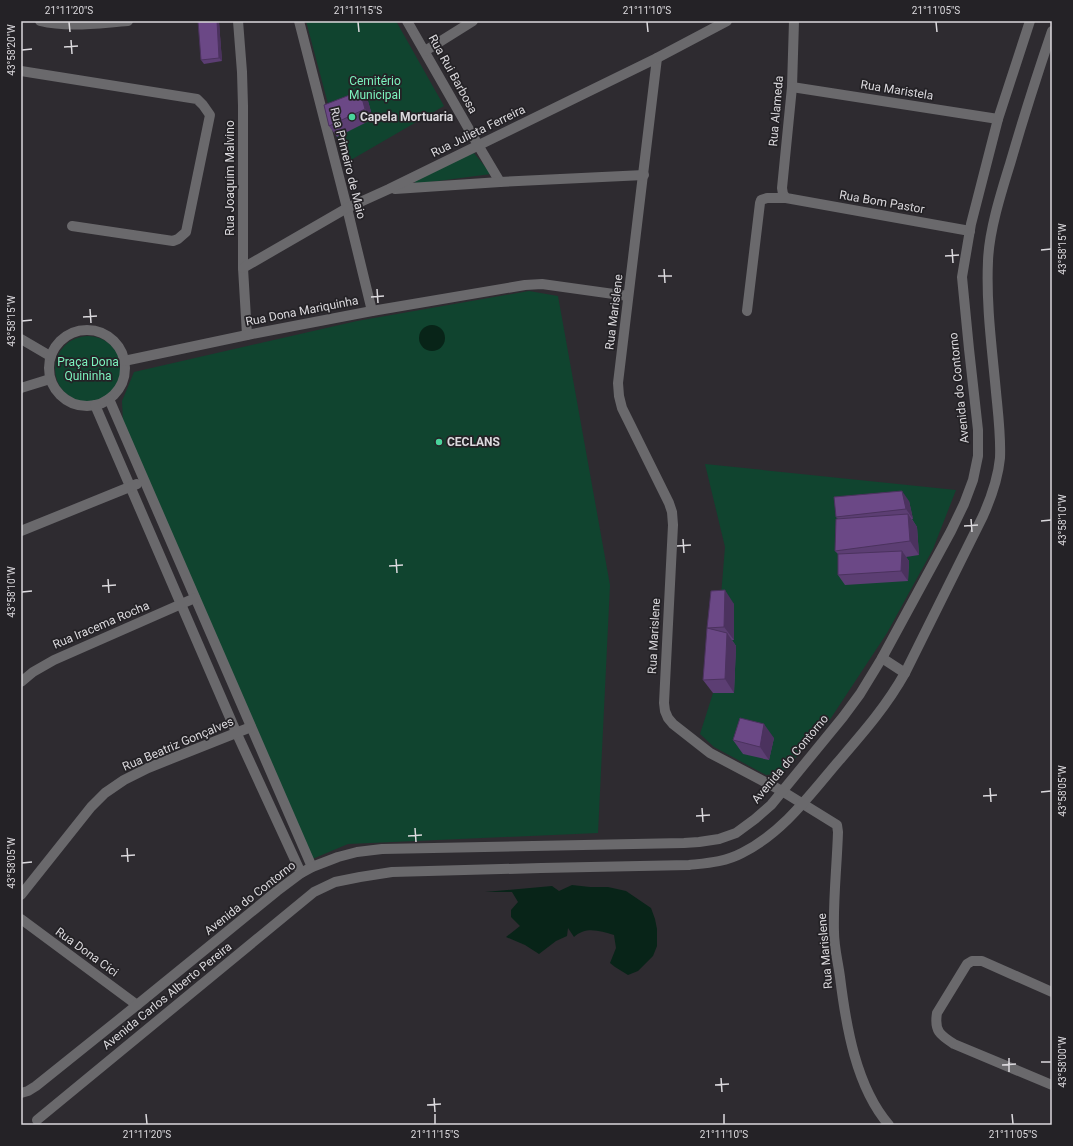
<svg xmlns="http://www.w3.org/2000/svg" width="1073" height="1146" font-family="Roboto,sans-serif">
	<style>
		.green { fill: #10442f }
		.water { fill: #082418 }
		.lines { fill: none; stroke-linecap: round; stroke-linejoin: round }
		.minor { stroke: #6a696c; stroke-width: 10 }
		.wall { fill: #5c3e73 }
		.shaded-wall { fill: #4b325e }
		.building { fill: #6b4886; stroke: #4b325e }
		.ticks { fill: none; stroke: #dbd9dd; stroke-width: 1.5 }
		.poi-dot { fill: #4ad49c; stroke: #242226; stroke-width: 1.5 }
		.labels { text-anchor: middle; stroke-width: 3.5; stroke-linejoin: round; paint-order: stroke }
		.street-label { font-size: 12px; fill: #dbd9dd; stroke: #242226 }
		.park-label { font-size: 12px; fill: #7cf3be; stroke: #242226 }
		.poi-label { font-size: 12px; font-weight: bold; fill: #dbd9dd; stroke: #242226; text-anchor: start }
		.neatline { fill: none; stroke: #dbd9dd; stroke-width: 1.5 }
		.ticks-label { font-size: 10px; text-anchor: middle; fill: #dbd9dd }
	</style>
	<rect width="100%" height="100%" fill="#2e2b30"/>
	<!-- green -->
	<g class="green">
		<path d="M306 21H396L444 106 344 164Z"/>
		<path d="M474 153 491 174 415 184V178Z"/>
		<path d="M529 291 558 296 610 585 598 833 348 844 310 860 123 423 122 401 134 372 357 321Z"/>
		<circle cx="88" cy="369" r="33"/>
		<path d="M705 464 956 490 933 549 887 633 829 721 782 773 766 775 714 747 700 734 713 693 725 547Z"/>
	</g>
	<!-- water -->
	<g class="water">
		<circle cx="432" cy="338" r="13"/>
		<path d="M572 885 590 887H608L626 891 651 908 655 919 657 929V946L653 956 638 971 628 975 615 967 610 963 616 948 614 935C600 931 586 926 574 937L568 928 567 936 556 941 539 954 525 945 506 937 520 926 511 917V910L518 902 512 892H485L552 886 559 891Z"/>
	</g>
	<g class="lines">
		<!-- minor -->
		<g class="minor">
			<path d="M40 21C69 28 99 23 128 21"/>
			<path d="M238 21 242 72 243 106V268L247 335"/>
			<path d="M299 21 347 208 372 311"/>
			<path d="M407 21 478 145 500 182"/>
			<path d="M794 21 792 87 782 188 783 194 786 198 970 231"/>
			<path d="M425 51 473 21"/>
			<path d="M657 58 618 383 619 396 622 408 669 503 672 512 673 525 664 703 665 711 668 718 673 724 710 753 782 791 837 825 838 832C837 865 833 899 834 932 834 947 838 962 840 977 846 1026 856 1087 889 1125"/>
			<path d="M21 71 197 99 203 105 210 115 186 232 178 239 173 241 72 226"/>
			<path d="M792 87 998 119"/>
			<path d="M395 189 500 182 644 175"/>
			<path d="M243 268 347 208 389 189 657 58 727 21"/>
			<path d="M747 311 760 203 761 200 767 198H786"/>
			<circle cx="87" cy="368" r="38"/>
			<path d="M21 339 50 356"/>
			<path d="M124 361 247 335 372 311 525 285 542 284 628 296"/>
			<path d="M21 388 50 379"/>
			<path d="M109 399 312 867"/>
			<path d="M95 405 237 734 301 873"/>
			<path d="M21 531 137 484"/>
			<path d="M882 658 905 673"/>
			<path d="M21 682 33 672 54 660 195 598"/>
			<path d="M21 895 91 807 105 793 124 780 148 768 251 727"/>
			<path d="M21 919 137 1005"/>
			<path d="M1052 992 982 961H972L967 964 937 1013C934 1031 940 1035 954 1044L1052 1085"/>
			<path d="M21 1093 28 1091 36 1086 137 1005 277 891 301 873 312 867 338 857 357 852 382 849 684 843 699 842 719 839 736 833 755 819 771 805 843 717 860 694 882 658 951 531 964 504 973 480 978 456V430L969 349 962 277 971 224 998 119 1030 21"/>
			<path d="M37 1120 314 892 335 882 360 877 392 872 541 868 689 865C707 863 725 862 742 853 782 833 809 796 837 763 862 734 886 707 905 673L983 516C991 498 998 479 1000 458 1001 436 998 413 996 392 992 348 986 305 988 261 989 231 1001 193 1010 164 1023 119 1037 75 1052 31"/>
		</g>
	</g>
	<!-- wall -->
	<g class="wall">
		<path d="M219 22 222 61 204 64 201 60Z"/>
		<path d="M368 101 373 119 337 137 329 126Z"/>
		<path d="M909 501 913 519H912L917 527 919 555 906 557 909 561 908 581 845 585 838 575V554L835 551 838 519 836 517Z"/>
		<path d="M711 591 734 604V640H732L736 646 734 693H713L703 680Z"/>
		<path d="M774 738 769 760 743 754 733 740Z"/>
	</g>
	<!-- shaded-wall -->
	<g class="shaded-wall">
		<path d="M217 21H218L219 22 222 61 219 58Z"/>
		<path d="M360 91 368 101 373 119 365 109Z"/>
		<path d="M902 491 909 501 913 519 906 509Z"/>
		<path d="M908 514 917 527 919 555 910 541Z"/>
		<path d="M902 551 909 561 908 581 901 571Z"/>
		<path d="M725 590 734 604V640L724 627Z"/>
		<path d="M727 633 736 646 734 693 725 679Z"/>
		<path d="M764 724 774 738 769 760 760 747Z"/>
	</g>
	<!-- building -->
	<g class="building">
		<path d="M198 21H217L219 58 201 60Z"/>
		<path d="M360 91 365 109 329 126 324 105Z"/>
		<path d="M902 491 906 509 836 517 834 497Z"/>
		<path d="M908 514 910 541 835 551 836 519Z"/>
		<path d="M902 551 901 571 838 575V554Z"/>
		<path d="M725 590 724 627 707 628 711 591Z"/>
		<path d="M707 628 727 633 725 679 703 680Z"/>
		<path d="M740 718 764 724 760 747 733 740Z"/>
	</g>
	<!-- ticks -->
	<path class="ticks" d="M69 22 70 32M358 22 359 32M647 22 648 32M936 22 937 32M71 40 72 54M64 47 78 46M22 50 32 49M952 249 953 263M1041 250 1051 249M945 256 959 255M664 269 665 283M658 276H672M377 289 378 303M371 297 384 296M90 309 91 323M83 317 97 316M22 321 32 320M971 519 972 532M1041 521 1051 520M964 526 978 525M683 539 684 553M677 546 691 545M396 559 397 573M389 566 403 565M108 579 109 593M102 586 116 585M22 592 32 591M990 788 991 802M1041 792 1051 791M983 796 997 795M702 808 703 822M696 816 710 815M415 828 416 842M408 836 422 835M127 848 128 862M121 856 135 855M22 863 32 862M1009 1058V1072M1041 1062H1051M1002 1065 1016 1064M721 1078 722 1092M715 1085 729 1084M434 1098 435 1112M427 1105 441 1104M146 1114 147 1124M435 1114V1124M724 1114V1124M1012 1114 1013 1124"/>
	<!-- markers -->
	<g class="poi-dot">
		<circle cx="352" cy="117" r="4"/>
		<circle cx="439" cy="442" r="4"/>
	</g>
	<g class="labels">
		<!-- street labels -->
		<g class="street-label">
			<text transform="translate(453 74) rotate(61)" y="4">Rua Rui Barbosa</text>
			<text transform="translate(897 90) rotate(9)" y="4">Rua Maristela</text>
			<text transform="translate(776 111) rotate(-85)" y="4">Rua Alameda</text>
			<text transform="translate(478 131) rotate(-26)" y="4">Rua Julieta Ferreira</text>
			<text transform="translate(348 163) rotate(76)" y="4">Rua Primeiro de Maio</text>
			<text transform="translate(230 178) rotate(-90)" y="4">Rua Joaquim Malvino</text>
			<text transform="translate(882 202) rotate(10)" y="4">Rua Bom Pastor</text>
			<text transform="translate(302 311) rotate(-11)" y="4">Rua Dona Mariquinha</text>
			<text transform="translate(614 312) rotate(-83)" y="4">Rua Marislene</text>
			<text transform="translate(959 388) rotate(-96)" y="4">Avenida do Contorno</text>
			<text transform="translate(101 625) rotate(-23)" y="4">Rua Iracema Rocha</text>
			<text transform="translate(654 636) rotate(-87)" y="4">Rua Marislene</text>
			<text transform="translate(178 744) rotate(-23)" y="4">Rua Beatriz Gonçalves</text>
			<text transform="translate(790 759) rotate(-50)" y="4">Avenida do Contorno</text>
			<text transform="translate(250 898) rotate(-38)" y="4">Avenida do Contorno</text>
			<text transform="translate(825 951) rotate(-95)" y="4">Rua Marislene</text>
			<text transform="translate(87 952) rotate(36)" y="4">Rua Dona Cici</text>
			<text transform="translate(167 996) rotate(-39)" y="4">Avenida Carlos Alberto Pereira</text>
		</g>
		<!-- park labels -->
		<g class="park-label">
			<text x="375" y="85">Cemitério<tspan x="375" dy="14">Municipal</tspan></text>
			<text x="88" y="366">Praça Dona<tspan x="88" dy="14">Quininha</tspan></text>
		</g>
		<!-- poi labels -->
		<g class="poi-label">
			<text x="360" y="121">Capela Mortuaria</text>
			<text x="447" y="446">CECLANS</text>
		</g>
	</g>
	<!-- border -->
	<rect width="1073" height="1146" fill="none" stroke="#242226" stroke-width="44"/>
	<rect x="22" y="22" width="1029" height="1102" class="neatline"/>
	<g class="ticks-label">
		<text x="69" y="14">21°11'20"S</text>
		<text x="358" y="14">21°11'15"S</text>
		<text x="647" y="14">21°11'10"S</text>
		<text x="936" y="14">21°11'05"S</text>
		<text transform="translate(11 50) rotate(-90)" y="4">43°58'20"W</text>
		<text transform="translate(1062 249) rotate(-90)" y="4">43°58'15"W</text>
		<text transform="translate(11 321) rotate(-90)" y="4">43°58'15"W</text>
		<text transform="translate(1062 520) rotate(-90)" y="4">43°58'10"W</text>
		<text transform="translate(11 592) rotate(-90)" y="4">43°58'10"W</text>
		<text transform="translate(1062 791) rotate(-90)" y="4">43°58'05"W</text>
		<text transform="translate(11 863) rotate(-90)" y="4">43°58'05"W</text>
		<text transform="translate(1062 1062) rotate(-90)" y="4">43°58'00"W</text>
		<text x="147" y="1138">21°11'20"S</text>
		<text x="435" y="1138">21°11'15"S</text>
		<text x="724" y="1138">21°11'10"S</text>
		<text x="1013" y="1138">21°11'05"S</text>
	</g>
</svg>
